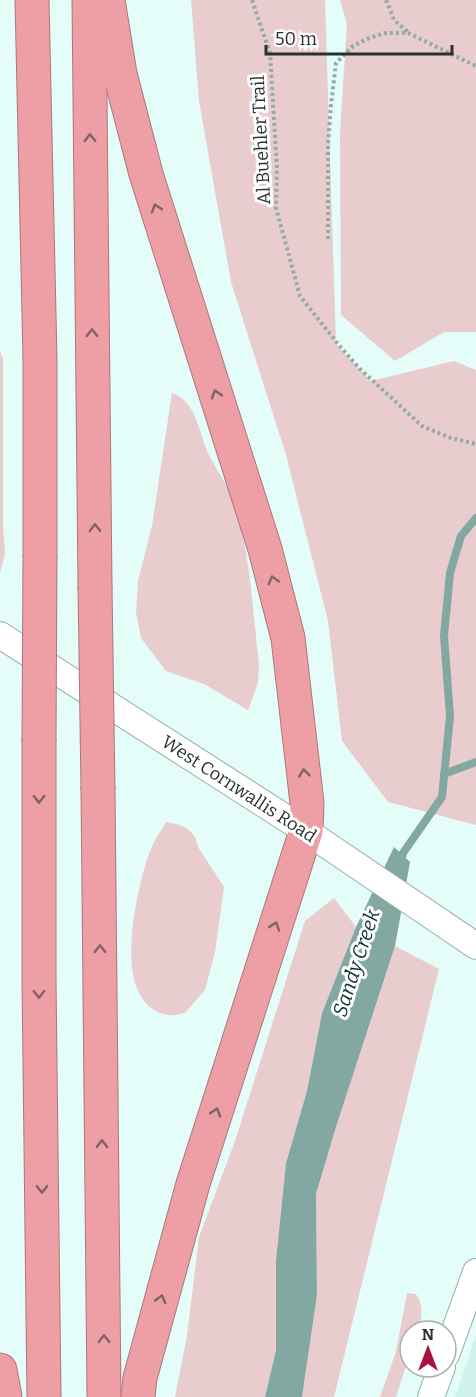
<svg xmlns="http://www.w3.org/2000/svg" width="476" height="1397" font-family="Bitter,serif">
	<style>
		.built { fill: #d0f2ec }
		.green { fill: #e9ccce }
		.water { fill: #83a8a2 }
		.lines { fill: none; stroke-linecap: round; stroke-linejoin: round }
		.stream { stroke: #83a8a2; stroke-width: 8 }
		.minor-casing { stroke: #96ada9; stroke-width: 28 }
		.highway-casing { stroke: #a9787c; stroke-width: 35 }
		.path { stroke: #97aaa6; stroke-width: 4; stroke-dasharray: 3 3; stroke-linecap: butt }
		.minor { stroke: #fff; stroke-width: 26 }
		.highway { stroke: #ee9fa6; stroke-width: 33 }
		.highway-bridge-casing { stroke: #a9787c; stroke-width: 35; stroke-linecap: butt }
		.highway-bridge { stroke: #ee9fa6; stroke-width: 33 }
		.oneway { stroke: #816265 }
		.labels { text-anchor: middle; stroke-width: 6; stroke-linejoin: round; paint-order: stroke }
		.street-label { font-size: 18px; fill: #28312f; stroke: #fff }
		.water-label { font-size: 20px; font-style: italic; fill: #0e332f; stroke: #fff }
	</style>
	<rect width="100%" height="100%" fill="#e4fdf8"/>
	<!-- built -->
	<path class="built" d="M476 1336V1397H455Z"/>
	<!-- green -->
	<g class="green">
		<path d="M191 0H325L336 344 371 381 454 361 476 370V825L388 802 342 741 328 621 286 455 231 282 199 101Z"/>
		<path d="M340 0H476V332H444L395 361 341 315 340 132 347 25Z"/>
		<path d="M0 351 3 359V525L5 554 0 573Z"/>
		<path d="M172 393C196 401 199 432 208 453 215 468 226 482 232 498 250 545 253 614 259 665L258 683 248 710 204 684 166 671 141 638 136 612 138 581 152 526Z"/>
		<path d="M166 822C183 825 194 828 198 847L224 887 215 952 205 990 185 1013C180 1014 172 1016 167 1015 108 1003 137 888 150 851 154 841 161 831 166 822Z"/>
		<path d="M334 898 356 927 322 1013 307 1091 286 1163 276 1260V1350L265 1397H175L187 1336 199 1237 235 1141 305 921Z"/>
		<path d="M395 946 439 969 334 1397H302L317 1295 316 1194 336 1127Z"/>
		<path d="M407 1293 416 1294C424 1305 422 1318 418 1331H410V1354L396 1397H380L396 1352Z"/>
	</g>
	<!-- water -->
	<path class="water" d="M394 847 410 862 395 946 336 1127 316 1194 317 1295 302 1397H265L276 1350V1260L286 1163 307 1091 322 1013 356 927Z"/>
	<g class="lines">
		<!-- stream -->
		<g class="stream">
			<path d="M444 774 476 762"/>
			<path d="M400 865 403 853 442 797 450 716 444 636 450 573 461 536 476 518"/>
		</g>
		<!-- minor casing -->
		<g class="minor-casing">
			<g id="minor">
				<path d="M0 635 306 831 476 946"/>
				<path d="M446 1355 476 1272"/>
				<path d="M431 1397 442 1367"/>
			</g>
		</g>
		<!-- highway casing -->
		<g class="highway-casing">
			<g id="highway">
				<path d="M32 0 40 360V555"/>
				<path d="M89 0 95 586"/>
				<path d="M108 0 120 74 146 174 265 549 288 638 307 803 306 831 193 1184 140 1378 138 1397"/>
				<path d="M39 741V980L44 1397"/>
				<path d="M98 790 104 1397"/>
				<path d="M0 1370 5 1397"/>
			</g>
		</g>
		<!-- path -->
		<g class="path">
			<path d="M252 0 270 53 277 168 276 208 300 296 338 344 360 369 422 426 451 438 476 444"/>
			<path d="M386 0 394 20 408 32"/>
			<path d="M328 239V144L331 105 336 63 353 46 367 39 384 33H408L476 66"/>
		</g>
		<!-- minor -->
		<use href="#minor" class="minor"/>
		<!-- highway -->
		<use href="#highway" class="highway"/>
		<!-- highway-bridge casing -->
		<g class="highway-bridge-casing">
			<g id="highway-bridge">
				<path d="M95 586 98 790"/>
				<path d="M39 741 40 555"/>
			</g>
		</g>
		<!-- highway-bridge -->
		<use href="#highway-bridge" class="highway-bridge"/>
	</g>
	<!-- one-way arrows -->
	<defs><path id="oneway-chevron" d="M-2-3.5L2.5 0L-2 3.5" fill="none" stroke-width="1.6" stroke-linecap="round" stroke-linejoin="round" transform="scale(1.5)"/></defs>
	<g class="oneway">
		<use href="#oneway-chevron" transform="translate(90 138) rotate(-91)"/>
		<use href="#oneway-chevron" transform="translate(156 208) rotate(-108)"/>
		<use href="#oneway-chevron" transform="translate(92 333) rotate(-91)"/>
		<use href="#oneway-chevron" transform="translate(216 394) rotate(-108)"/>
		<use href="#oneway-chevron" transform="translate(95 528) rotate(-91)"/>
		<use href="#oneway-chevron" transform="translate(273 580) rotate(-105)"/>
		<use href="#oneway-chevron" transform="translate(304 773) rotate(-96)"/>
		<use href="#oneway-chevron" transform="translate(39 799) rotate(90)"/>
		<use href="#oneway-chevron" transform="translate(275 926) rotate(-71)"/>
		<use href="#oneway-chevron" transform="translate(100 949) rotate(-91)"/>
		<use href="#oneway-chevron" transform="translate(39 994) rotate(89)"/>
		<use href="#oneway-chevron" transform="translate(216 1112) rotate(-72)"/>
		<use href="#oneway-chevron" transform="translate(102 1144) rotate(-91)"/>
		<use href="#oneway-chevron" transform="translate(42 1189) rotate(89)"/>
		<use href="#oneway-chevron" transform="translate(161 1299) rotate(-75)"/>
		<use href="#oneway-chevron" transform="translate(104 1339) rotate(-91)"/>
	</g>
	<g class="labels">
		<!-- street labels -->
		<g class="street-label">
			<text transform="translate(261 140) rotate(-93)" y="6">Al Buehler Trail</text>
			<text transform="translate(239 789) rotate(33)" y="6">West Cornwallis Road</text>
		</g>
		<!-- water labels -->
		<g class="water-label">
			<text transform="translate(356 963) rotate(-72)" y="7">Sandy Creek</text>
		</g>
	</g>
	<!-- north arrow -->
	<g transform="translate(428 1349)"><circle r="28" fill="#ffffff" stroke="#a9adac" stroke-width="1.5"/>
	<path d="M0-4.5L10 22L0 15L-10 22Z" fill="#a9123c"/>
	<text y="-9" font-size="16" font-weight="bold" text-anchor="middle" fill="#28312f">N</text>
	</g>
	<!-- scale -->
	<path d="M266 45v9h186v-9" fill="none" stroke="#28312f" stroke-width="3"/>
	<text x="275" y="45" font-size="18" fill="#28312f" stroke="#ffffff" stroke-width="4.5" paint-order="stroke">50 m</text>
</svg>
